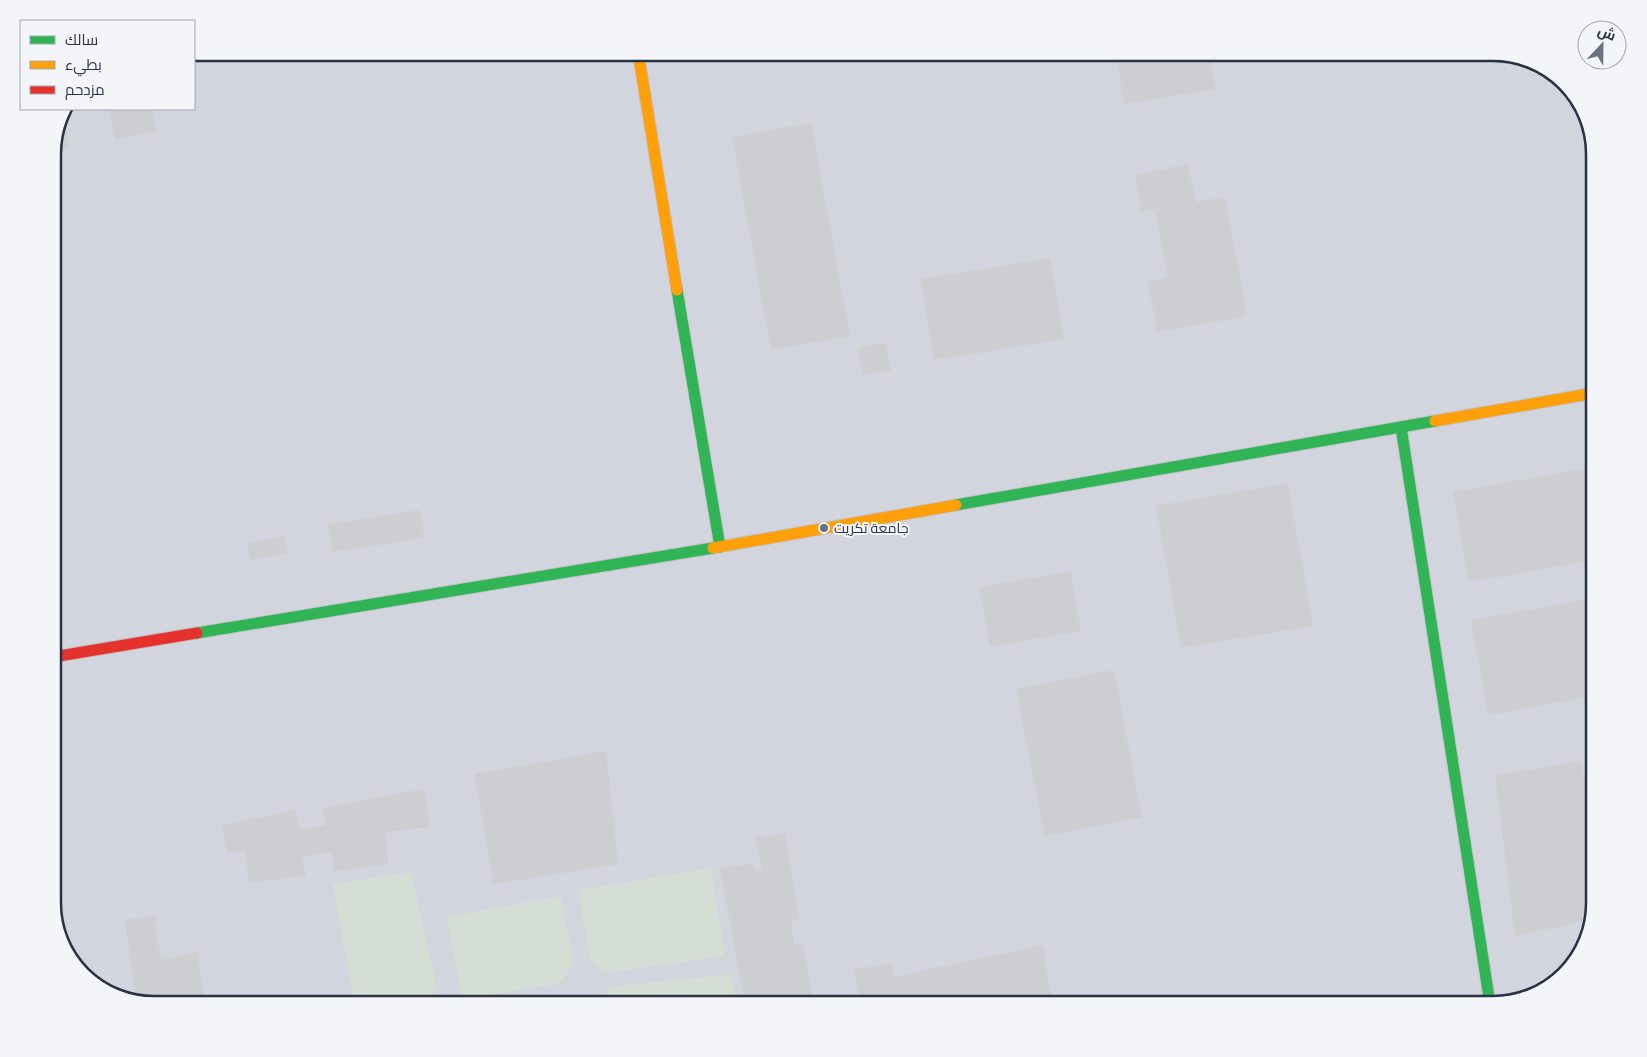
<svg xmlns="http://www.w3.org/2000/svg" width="1647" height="1057" font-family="Signika,Cairo,sans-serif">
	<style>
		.built { fill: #d2d5dd }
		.green { fill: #d4ded5 }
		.building { fill: #cdced2 }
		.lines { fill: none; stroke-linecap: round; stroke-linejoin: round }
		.fast-casing { stroke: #c2c4c8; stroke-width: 13 }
		.slow-casing { stroke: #c2c4c8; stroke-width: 13 }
		.jam-casing { stroke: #c2c4c8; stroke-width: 13 }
		.fast { stroke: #30b455; stroke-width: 11 }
		.slow { stroke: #ff9f0a; stroke-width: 11 }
		.jam { stroke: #e5322d; stroke-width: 11 }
		.poi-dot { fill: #6a707f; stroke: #f3f5f9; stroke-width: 2 }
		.labels { text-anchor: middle; stroke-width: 4; stroke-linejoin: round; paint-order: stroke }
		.poi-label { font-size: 14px; fill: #293146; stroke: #f3f5f9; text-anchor: start }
		.rim { fill: none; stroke: #293146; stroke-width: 2.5 }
	</style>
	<rect width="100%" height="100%" fill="#e4e6ea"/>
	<!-- built -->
	<path class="built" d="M194 52H1492L1549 70 1581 104 1594 154V903L1577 959 1543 991 1493 1004H155L98 987 66 954 53 909V148L60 115 65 109H194Z"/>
	<!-- green -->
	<g class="green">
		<path d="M711 868 725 956 610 972 604 971 590 961 579 890Z"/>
		<path d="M411 872 439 997 391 1004H354L333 884Z"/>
		<path d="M561 896 574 963 560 983 462 1000 447 917Z"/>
		<path d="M731 974 737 1004H599L597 1002 611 987Z"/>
		<path d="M568 999 572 1004H511Z"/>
	</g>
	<!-- building -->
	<g class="building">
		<path d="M1124 52H1209L1215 89 1124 104 1117 60 1125 58Z"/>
		<path d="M109 109H152L156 131 115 139Z"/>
		<path d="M64 110 69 149 53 152 60 115Z"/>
		<path d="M811 123 850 336 771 350 732 137Z"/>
		<path d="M1188 164 1196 202 1225 197 1247 316 1157 332 1148 282 1168 278 1155 209 1142 212 1135 175Z"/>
		<path d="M1050 258 1064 339 934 360 921 279Z"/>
		<path d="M885 343 891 370 863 375 857 348Z"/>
		<path d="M1594 467V560L1469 582 1453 492Z"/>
		<path d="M1288 483 1313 626 1181 648 1156 506Z"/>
		<path d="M420 510 424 538 332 552 328 524Z"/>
		<path d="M284 536 287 554 250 560 247 543Z"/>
		<path d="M1071 571 1081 631 990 647 979 587Z"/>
		<path d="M1594 598V696L1488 715 1471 620Z"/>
		<path d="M1114 670 1142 817 1045 836 1016 689Z"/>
		<path d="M606 751 618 864 494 884 474 774Z"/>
		<path d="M1581 761 1585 788 1594 787V903L1589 920 1515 936 1495 775Z"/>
		<path d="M424 789 430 827 386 832 388 864 334 872 332 852 302 856 306 875 249 883 245 851 227 854 222 825 295 810 300 830 326 825 322 808Z"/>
		<path d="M785 834 799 918 791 921 794 944 803 943 813 1004H745L720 868 753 864 755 872 763 871 755 838Z"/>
		<path d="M154 916 161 960 197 952 205 1004 155 1005 136 999 125 920Z"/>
		<path d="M1043 945 1052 1004H861L854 970 891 963 894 977Z"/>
	</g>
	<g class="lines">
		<!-- fast casing -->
		<g class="fast-casing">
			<g id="fast">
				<path d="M677 290 720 547"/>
				<path d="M1401 427 1490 1004"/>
				<path d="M956 505 1435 421"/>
				<path d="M197 633 713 548"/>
			</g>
		</g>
		<!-- slow casing -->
		<g class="slow-casing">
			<g id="slow">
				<path d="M638 52 677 290"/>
				<path d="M1435 421 1594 393"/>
				<path d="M713 548 956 505"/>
			</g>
		</g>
		<!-- jam casing -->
		<g class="jam-casing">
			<path id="jam" d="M53 657 197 633"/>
		</g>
		<!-- fast -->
		<use href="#fast" class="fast"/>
		<!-- slow -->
		<use href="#slow" class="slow"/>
		<!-- jam -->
		<use href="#jam" class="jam"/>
	</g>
	<!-- markers -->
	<circle class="poi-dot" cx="824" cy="528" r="5"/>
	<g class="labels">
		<!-- poi labels -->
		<g class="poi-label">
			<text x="834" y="533">جامعة تكريت</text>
		</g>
	</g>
	<!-- crop -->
	<path d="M0 0H1647V1057H0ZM154 61H1493A93 93 0 0 1 1586 154V903A93 93 0 0 1 1493 996H154A93 93 0 0 1 61 903V154A93 93 0 0 1 154 61Z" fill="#f3f5f9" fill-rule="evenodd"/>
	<path class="rim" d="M154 61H1493A93 93 0 0 1 1586 154V903A93 93 0 0 1 1493 996H154A93 93 0 0 1 61 903V154A93 93 0 0 1 154 61Z"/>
	<!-- legend -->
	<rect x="20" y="20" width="175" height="90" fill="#f3f5f9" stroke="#a2a7b1"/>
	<rect x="30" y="36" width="25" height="8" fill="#30b455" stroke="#a2a7b1"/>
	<text x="65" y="45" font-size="15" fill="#293146">سالك</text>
	<rect x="30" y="61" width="25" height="8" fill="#ff9f0a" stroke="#a2a7b1"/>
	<text x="65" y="70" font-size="15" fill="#293146">بطيء</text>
	<rect x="30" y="86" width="25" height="8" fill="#e5322d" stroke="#a2a7b1"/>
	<text x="65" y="95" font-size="15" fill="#293146">مزدحم</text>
	<!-- north arrow -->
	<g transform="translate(1602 45) rotate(22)"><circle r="24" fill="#f3f5f9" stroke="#a2a7b1"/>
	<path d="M0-4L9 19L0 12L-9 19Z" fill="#6a707f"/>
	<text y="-8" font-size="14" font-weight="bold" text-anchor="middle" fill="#293146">ش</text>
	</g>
</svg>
